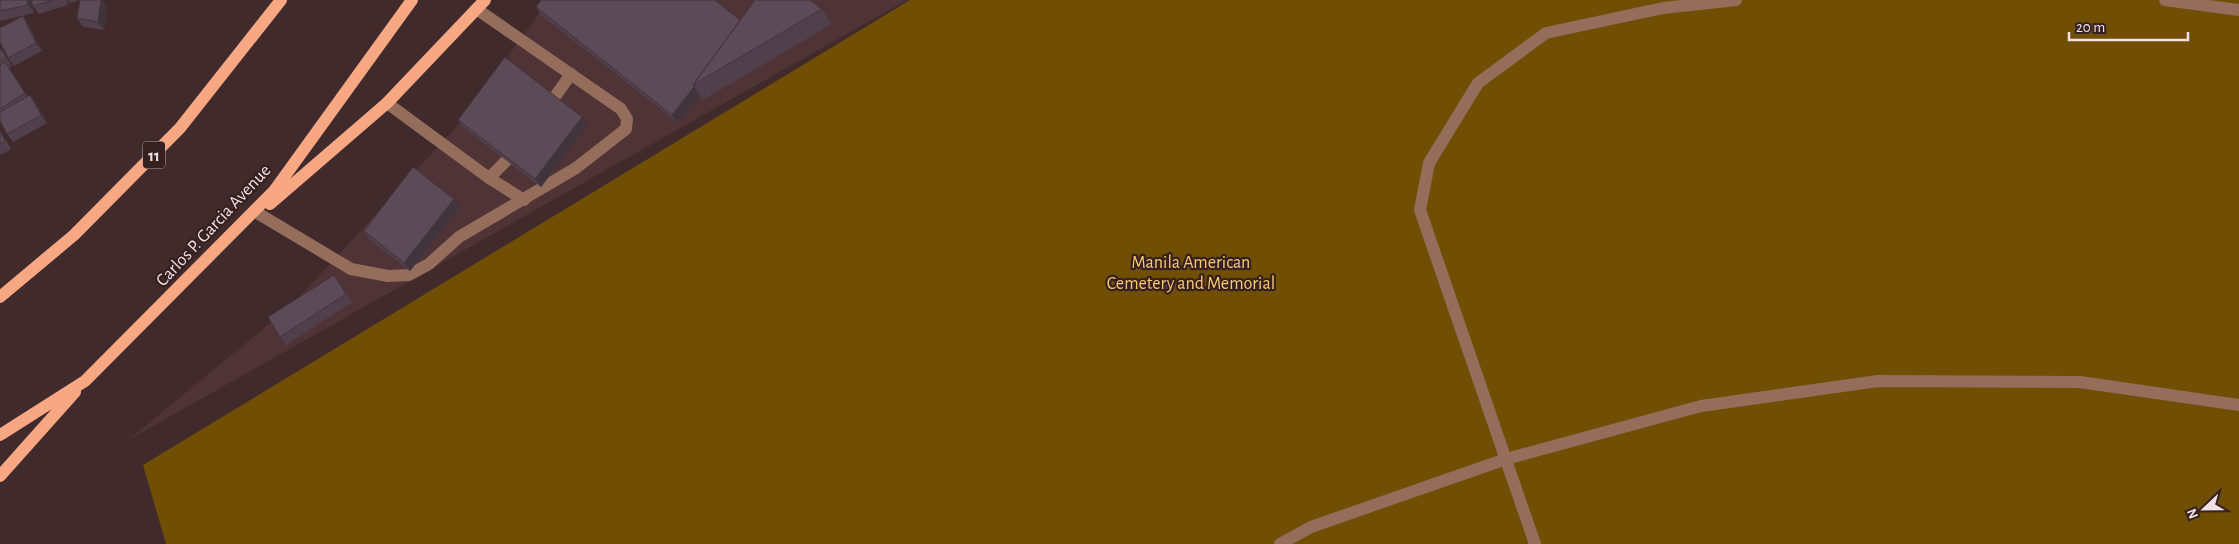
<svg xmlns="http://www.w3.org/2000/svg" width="2239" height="544" font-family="'Alegreya Sans',sans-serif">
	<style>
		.built { fill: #4f3336 }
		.green { fill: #704f04 }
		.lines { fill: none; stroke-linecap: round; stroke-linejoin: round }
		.minor { stroke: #946d5b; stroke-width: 12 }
		.major { stroke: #f7a883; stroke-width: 12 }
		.wall { fill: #50404b }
		.shaded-wall { fill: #41343d }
		.building { fill: #5d4a57; stroke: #41343d }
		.labels { text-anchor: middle; stroke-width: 4.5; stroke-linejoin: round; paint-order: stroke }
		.shield { fill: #352022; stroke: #b9a8aa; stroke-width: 1 }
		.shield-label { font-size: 16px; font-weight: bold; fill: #f2e2e4 }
		.street-label { font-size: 18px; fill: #f2e2e4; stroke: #352022 }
		.park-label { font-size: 18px; fill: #fcc96e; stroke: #352022 }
	</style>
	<rect width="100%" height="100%" fill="#402a2c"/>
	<!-- built -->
	<path class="built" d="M549 0H907L127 441 292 305 456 127Z"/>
	<!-- green -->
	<path class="green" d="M910 0H2239V544H166L143 465Z"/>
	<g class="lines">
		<!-- minor -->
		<g class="minor">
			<path d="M2165 0 2239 10"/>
			<path d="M554 98 571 74"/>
			<path d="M387 103 489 178 507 160"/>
			<path d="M489 178 524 200"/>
			<path d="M259 214 351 269 388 276 409 275 429 264 459 237 576 168 626 129 627 119 621 109 478 10"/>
			<path d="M1280 544 1311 527 1506 459 1701 406 1878 381 2080 382 2239 405"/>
			<path d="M1535 544 1420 210 1429 163 1478 83 1546 33 1663 8 1736 0"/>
		</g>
		<!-- major -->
		<g class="major">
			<path d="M270 204 387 103 485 0"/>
			<path d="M0 297 74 235 180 128 281 0"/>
			<path d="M0 435 85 381 274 191 412 0"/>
			<path d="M0 476 75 392"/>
		</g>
	</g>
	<!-- wall -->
	<g class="wall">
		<path d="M0 0H31L34 13 0 21Z"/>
		<path d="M31 0H67L68 5 39 14 33 6Z"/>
		<path d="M68 0H79L70 3Z"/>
		<path d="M80 0H102L107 7 104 30 83 27 77 18Z"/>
		<path d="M536 7 740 20 822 9 832 24 703 100 700 95 678 123 541 15Z"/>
		<path d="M28 24 42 51 14 66 8 58Z"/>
		<path d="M0 47 12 66 9 68 27 96 36 103 47 123 13 142 7 134 0 121Z"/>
		<path d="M458 120 588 125 541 187 464 128Z"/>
		<path d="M0 130 11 149 0 155Z"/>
		<path d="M460 207 410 271 369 239 364 231Z"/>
		<path d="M334 275 352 302 286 345 280 337Z"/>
	</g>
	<!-- shaded-wall -->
	<g class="shaded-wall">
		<path d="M27 0H31L34 13 28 5Z"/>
		<path d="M101 0H102L107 7 104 30 98 22Z"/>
		<path d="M23 16 28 24 42 51 36 43Z"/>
		<path d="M694 87 700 95 678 123 672 115Z"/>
		<path d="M30 95 36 103 47 123 41 115Z"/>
		<path d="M582 117 588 125 541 187 535 179Z"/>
		<path d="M454 199 460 207 410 271 404 263Z"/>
	</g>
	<!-- building -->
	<g class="building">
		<path d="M0 0H27L28 5 0 11Z"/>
		<path d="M31 0H53L33 6Z"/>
		<path d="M80 0H101L98 22 77 18Z"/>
		<path d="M541 0H715L740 20 693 85 694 87 672 115 536 7Z"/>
		<path d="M755 0H810L822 9 693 85Z"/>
		<path d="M23 16 36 43 8 58 0 42V28Z"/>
		<path d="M0 48 6 57 0 61Z"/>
		<path d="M505 57 582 117 535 179 458 120Z"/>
		<path d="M5 62 25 93 0 109V65Z"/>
		<path d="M30 95 41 115 7 134 0 121V112Z"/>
		<path d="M0 131 5 141 0 144Z"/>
		<path d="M413 167 454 199 404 263 364 231Z"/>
		<path d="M334 275 346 294 280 337 268 317Z"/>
	</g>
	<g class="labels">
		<!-- shield labels -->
		<rect class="shield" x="143" y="141.5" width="22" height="27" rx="4"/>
		<g class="shield-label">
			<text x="154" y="161">11</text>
		</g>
		<!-- street labels -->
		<g class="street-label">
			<text transform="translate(213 225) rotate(-47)" y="6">Carlos P. Garcia Avenue</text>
		</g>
		<!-- park labels -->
		<g class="park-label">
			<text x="1191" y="268">Manila American<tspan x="1191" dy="21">Cemetery and Memorial</tspan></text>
		</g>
	</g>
	<!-- north arrow -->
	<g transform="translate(2204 509) rotate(248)" stroke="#352022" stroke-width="4" paint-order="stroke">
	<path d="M0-4L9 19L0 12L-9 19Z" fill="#f2e2e4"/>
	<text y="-8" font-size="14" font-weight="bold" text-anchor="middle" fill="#f2e2e4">N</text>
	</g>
	<!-- scale -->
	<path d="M2069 32v8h119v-8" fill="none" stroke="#f2e2e4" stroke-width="2.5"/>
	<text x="2076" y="32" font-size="15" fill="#f2e2e4" stroke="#352022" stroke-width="4" paint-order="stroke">20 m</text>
</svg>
